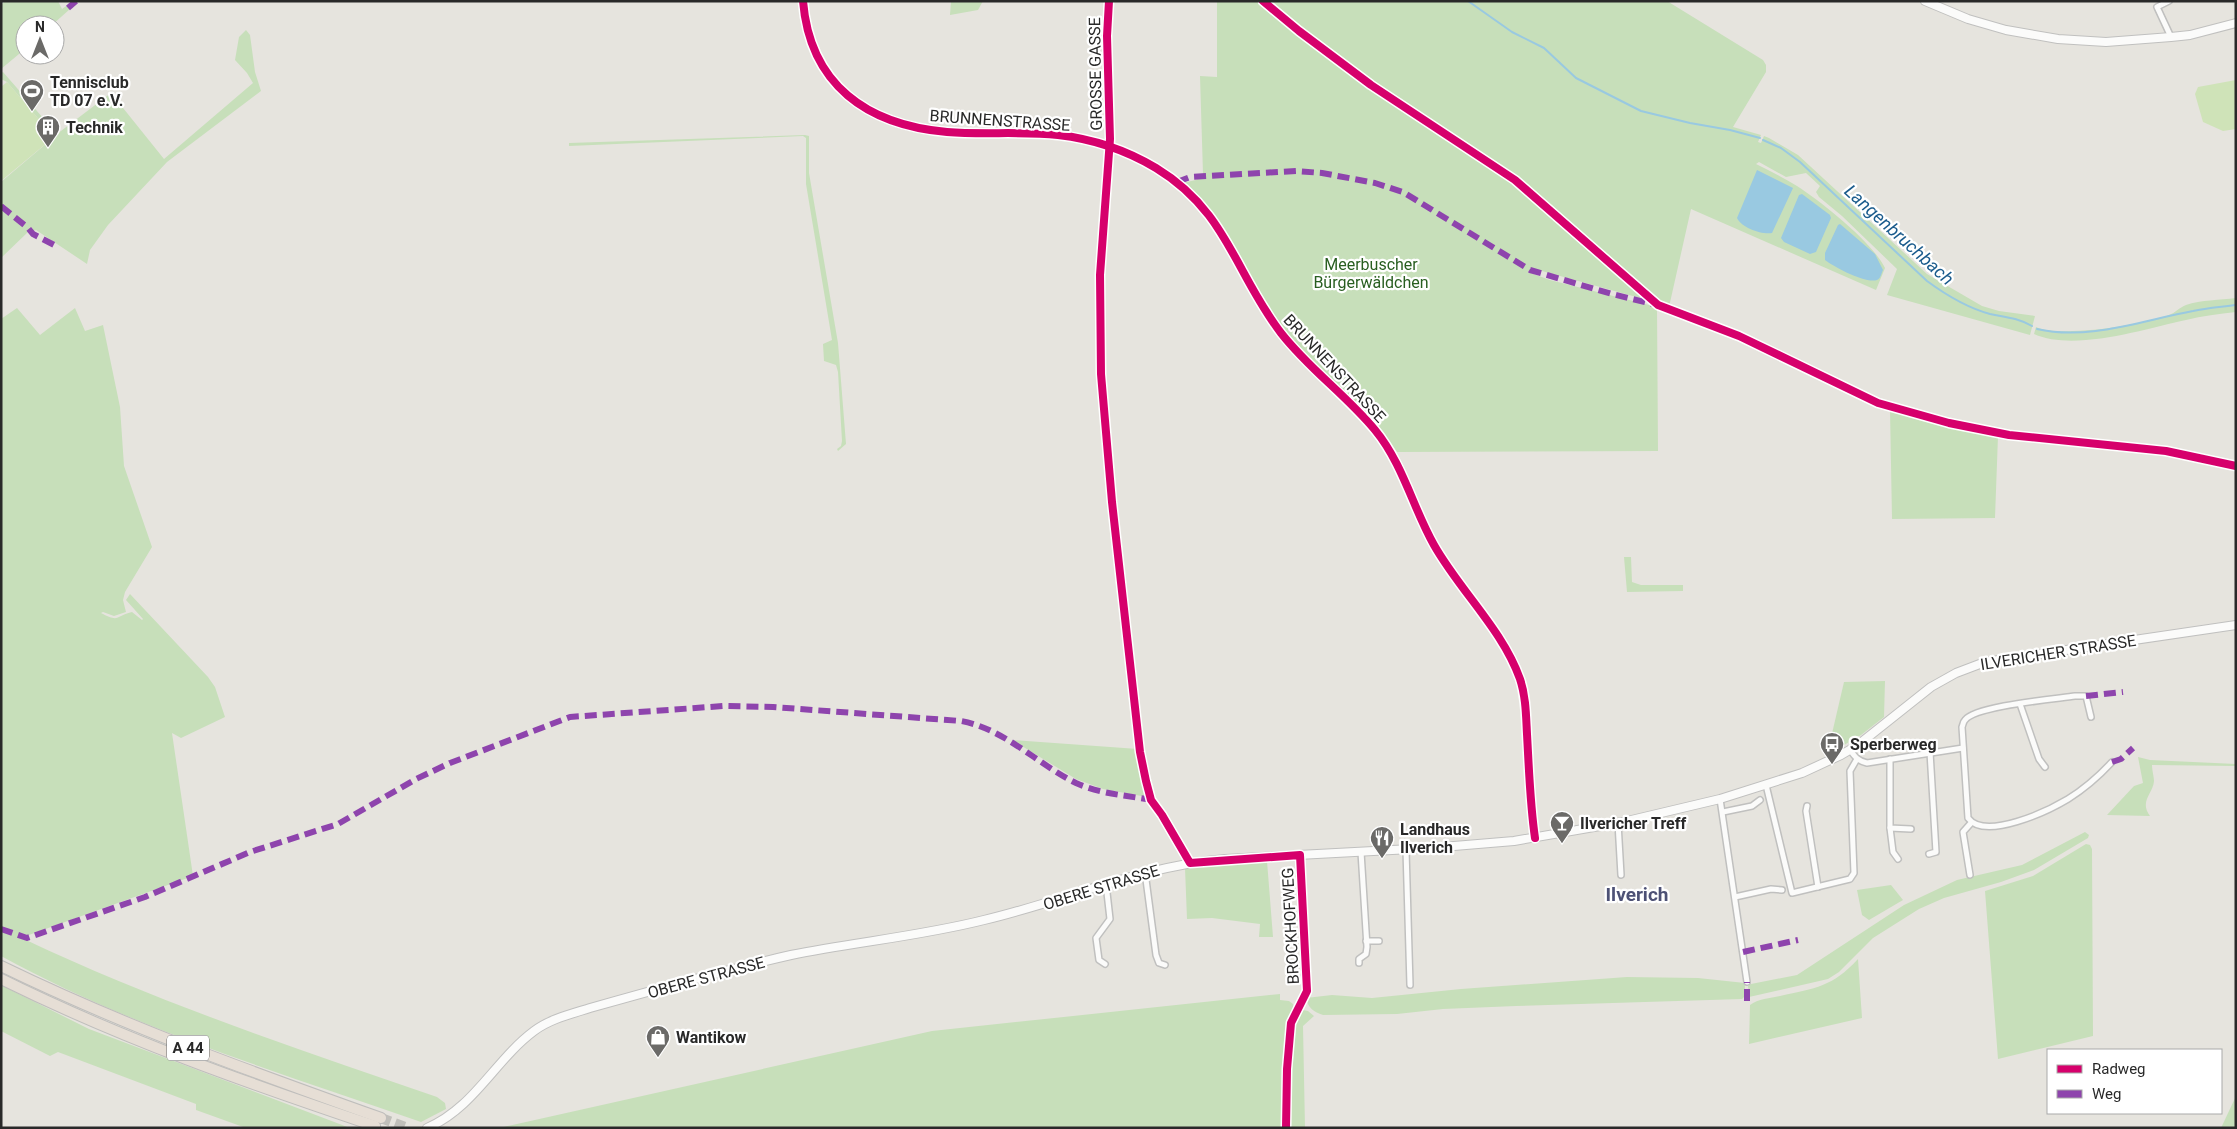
<svg xmlns="http://www.w3.org/2000/svg" width="2237" height="1129" font-family="Roboto,sans-serif">
	<style>
		.green { fill: #c7dfba }
		.pitch { fill: #cfe3b8 }
		.water { fill: #99c9e1 }
		.lines { fill: none; stroke-linecap: round; stroke-linejoin: round }
		.stream { stroke: #99c9e1; stroke-width: 2 }
		.highway-tunnel { stroke: #c0bfba; stroke-width: 10; stroke-dasharray: 10 5; stroke-linecap: butt }
		.street-casing { stroke: #c0c0bf; stroke-width: 8 }
		.secondary-casing { stroke: #c0c0bf; stroke-width: 10 }
		.highway-casing { stroke: #bfbebc; stroke-width: 12 }
		.street { stroke: #fbfbfa; stroke-width: 5 }
		.secondary { stroke: #fbfbfa; stroke-width: 8 }
		.highway { stroke: #e6ded5; stroke-width: 10 }
		.quiet { stroke: #8e44ad; stroke-width: 6; stroke-dasharray: 12 6; stroke-linecap: butt }
		.cycleway-casing { stroke: #fff; stroke-width: 11 }
		.cycleway { stroke: #d6006c; stroke-width: 8 }
		.labels { text-anchor: middle; stroke-width: 4.5; stroke-linejoin: round; paint-order: stroke }
		.shield { fill: #fff; stroke: #696969; stroke-width: 1 }
		.shield-label { font-size: 15px; font-weight: bold; fill: #292929 }
		.street-label { font-size: 16px; fill: #292929; stroke: #fff }
		.poi-label { font-size: 16px; font-weight: bold; fill: #292929; stroke: #fff; text-anchor: start }
		.park-label { font-size: 16px; fill: #285e20; stroke: #fff }
		.water-label { font-size: 18px; font-style: italic; fill: #1a5b8c; stroke: #fff }
		.quarter-label { font-size: 19px; font-weight: bold; fill: #4d5175; stroke: #fff }
	</style>
	<rect width="100%" height="100%" fill="#e6e4de"/>
	<!-- green -->
	<g class="green">
		<path d="M5 1H58L62 9 72 2 69 1H79L52 25H25V49L1 69V5Z"/>
		<path d="M951 1H983L978 10 950 15Z"/>
		<path d="M1217 1H1261L1332 59 1407 112 1514 182 1642 293 1640 298 1531 268 1528 272 1550 280 1657 307 1658 451 1397 452 1383 431 1286 335 1263 302 1222 226 1182 183 1196 180 1203 174 1200 76 1217 77Z"/>
		<path d="M1267 1H1667L1763 60 1766 65V72L1733 127 1761 135 1758 142 1761 143 1764 136 1769 138 1798 155 1927 274 1982 306 1999 311 2035 316 2030 335 1887 295 1897 269 1842 216 1819 197 1816 192 1820 186 1806 173 1786 177 1759 162 1756 164C1770 171 1784 178 1797 186 1822 202 1873 243 1885 268L1876 290 1691 209 1669 307 1661 304 1517 179 1409 109 1341 60Z"/>
		<path d="M246 30 250 35 255 72 261 91 167 162 108 225 90 250 87 264 36 230 28 232 1 258V182L54 137 7 82 1 79V73L3 72 57 134 111 93 164 159 253 83 247 73 235 60 239 37Z"/>
		<path d="M805 135 809 136V173L838 343 846 444 838 451 837 449 841 446 842 441 838 372 836 365 824 361 823 344 832 340 806 184V138L803 136 569 146V143Z"/>
		<path d="M2236 298V312C2219 314 2202 316 2186 320 2144 329 2074 352 2034 334L2036 327C2058 338 2146 325 2169 315 2175 313 2180 307 2186 305 2201 300 2220 300 2236 298Z"/>
		<path d="M17 308 40 335 75 308 85 331 103 325 120 407 124 466 152 547 125 592 123 600 126 612 114 616 103 612 101 613C120 623 115 616 132 612L142 620 143 619 126 600 130 594 208 677 215 687 225 717 181 738 172 733 193 876 26 936V940C159 1003 298 1049 437 1097L445 1103 446 1109 421 1122C281 1073 132 1028 1 956V319Z"/>
		<path d="M1890 409 1949 425 1998 436 1995 518 1892 519Z"/>
		<path d="M1624 557H1631L1632 582 1641 585H1683V591L1627 592Z"/>
		<path d="M1885 681 1884 717 1861 735 1827 755 1844 682Z"/>
		<path d="M1012 740 1138 749 1147 797 1103 789 1076 779Z"/>
		<path d="M2138 757 2150 760 2236 764V766L2152 765C2152 770 2154 777 2154 781 2153 794 2139 801 2150 816L2107 815 2134 786 2143 783Z"/>
		<path d="M2085 832 2089 835 2088 838 2034 870 2001 882 1944 898 1919 909 1873 938 1839 972 1828 979 1749 997 1748 986 1751 984 1797 975 1904 905 1957 880 2022 865Z"/>
		<path d="M2086 844 2090 845 2092 849 2093 1036 1998 1059 1985 891 2033 876Z"/>
		<path d="M1267 861 1273 937H1259L1260 924 1212 918 1187 919 1185 868 1218 864Z"/>
		<path d="M1891 885 1903 900 1869 920 1862 915 1857 890Z"/>
		<path d="M1858 959 1862 1018 1749 1044 1750 1005C1758 999 1770 998 1780 996 1816 988 1832 987 1858 959Z"/>
		<path d="M1627 977 1698 978 1745 983V996L1742 999 1516 1006 1443 1009 1397 1014 1323 1015C1314 1012 1308 1008 1306 998L1332 995 1372 998 1461 989Z"/>
		<path d="M1 985 89 1029 350 1128H246L196 1110V1104L58 1052 50 1056 1 1031Z"/>
		<path d="M1280 994V1000L1289 1001 1293 1004 1294 1010 1288 1022V1029L1286 1109 1292 1023 1298 1012 1303 1010 1308 1011 1314 1016 1303 1026 1305 1128H499L932 1031Z"/>
		<path d="M2236 1096V1128H2221Z"/>
	</g>
	<!-- pitch -->
	<g class="pitch">
		<path d="M2236 80V129L2223 131 2203 122 2195 94 2198 87Z"/>
		<path d="M7 82 54 137 1 181V87Z"/>
	</g>
	<!-- water -->
	<g class="water">
		<path d="M1757 170 1793 188 1772 233C1762 235 1742 228 1737 218Z"/>
		<path d="M1802 194 1830 215 1831 218 1816 252 1810 254 1784 242 1781 238 1799 195Z"/>
		<path d="M1840 224 1875 254 1883 270C1881 274 1881 278 1877 280 1866 284 1834 267 1825 260V253L1838 225Z"/>
	</g>
	<g class="lines">
		<!-- stream -->
		<g class="stream">
			<path d="M1468 1 1512 32 1544 48 1576 78 1641 111 1690 123 1730 130 1760 138"/>
			<path d="M1 2 3 1"/>
			<path d="M1763 140 1781 148 1800 162 1927 281C1946 295 1968 308 1990 314 2005 317 2019 318 2032 326"/>
			<path d="M2037 329C2089 341 2143 320 2193 311 2207 308 2222 307 2236 305"/>
		</g>
		<!-- highway-tunnel -->
		<path class="highway-tunnel" d="M381 1118 408 1128"/>
		<!-- street casing -->
		<g class="street-casing">
			<g id="street">
				<path d="M1109 1 1107 36 1109 146"/>
				<path d="M2169 1 2157 7 2171 37"/>
				<path d="M2020 704 2039 759 2045 767"/>
				<path d="M2091 717 2086 696H2075C2055 699 1975 706 1965 720 1963 722 1963 725 1962 727L1968 818C1985 841 2048 811 2068 799 2084 789 2099 776 2112 762"/>
				<path d="M1850 750C1855 757 1858 761 1867 763L1963 748"/>
				<path d="M1890 759V828L1911 829"/>
				<path d="M1766 785 1792 893 1850 879 1854 873 1850 771 1857 759"/>
				<path d="M1720 799 1747 982"/>
				<path d="M1807 806 1806 811 1818 887"/>
				<path d="M1723 812 1752 806 1760 800"/>
				<path d="M1618 823 1621 875"/>
				<path d="M1890 828 1893 852 1898 859"/>
				<path d="M1406 850 1410 985"/>
				<path d="M1929 854 1936 852 1930 752"/>
				<path d="M1300 855 1307 991 1305 995"/>
				<path d="M1145 872 1156 955 1159 963 1165 965"/>
				<path d="M1970 875 1963 832 1971 823"/>
				<path d="M1735 897 1771 889 1782 890"/>
				<path d="M1366 941H1379"/>
				<path d="M1359 963V959L1366 954 1367 947 1361 852"/>
				<path d="M1105 964 1099 960 1096 938 1110 919 1106 884"/>
			</g>
		</g>
		<!-- secondary casing -->
		<g class="secondary-casing">
			<g id="secondary">
				<path d="M803 1C810 85 867 125 947 132 984 135 1021 131 1058 135 1093 139 1126 150 1156 168 1227 211 1235 273 1281 333 1309 369 1346 395 1375 430 1403 464 1413 508 1434 545 1460 591 1502 629 1520 679 1526 697 1526 716 1527 734 1529 769 1530 804 1535 838"/>
				<path d="M1925 1 1968 19 2006 30 2058 39 2106 42 2171 37 2190 35 2236 23"/>
				<path d="M427 1128C474 1108 495 1060 534 1031 550 1019 571 1014 590 1008 657 989 724 970 791 955 855 942 921 936 984 920 1065 901 1141 866 1225 859L1430 848 1514 841 1623 822 1720 799 1802 773 1841 755 1858 745 1931 687 1956 673 1985 662 2236 625"/>
			</g>
		</g>
		<!-- highway casing -->
		<g class="highway-casing">
			<g id="highway">
				<path d="M1 966C124 1026 252 1072 381 1118"/>
				<path d="M1 979C122 1039 247 1083 375 1126"/>
			</g>
		</g>
		<!-- street -->
		<use href="#street" class="street"/>
		<!-- secondary -->
		<use href="#secondary" class="secondary"/>
		<!-- highway -->
		<use href="#highway" class="highway"/>
		<!-- quiet -->
		<g class="quiet">
			<path d="M68 8 76 1"/>
			<path d="M1177 182 1190 177 1296 171 1322 173 1375 183 1403 192 1530 270 1612 294 1653 304"/>
			<path d="M1 206 28 228 33 234 58 247"/>
			<path d="M2086 696 2123 692"/>
			<path d="M2112 762 2121 759 2133 748"/>
			<path d="M1 929 27 938 145 897 250 852 338 824 416 779 450 763 570 717 723 706 773 707 961 721C1005 729 1037 764 1076 783 1100 794 1125 795 1151 800"/>
			<path d="M1743 952 1798 940"/>
			<path d="M1747 1001V982"/>
		</g>
		<!-- cycleway casing -->
		<g class="cycleway-casing">
			<g id="cycleway">
				<path d="M803 1C810 85 867 125 947 132 984 135 1021 131 1058 135 1093 139 1126 150 1156 168 1227 211 1235 273 1281 333 1309 369 1346 395 1375 430 1403 464 1413 508 1434 545 1460 591 1502 629 1520 679 1526 697 1526 716 1527 734 1529 769 1530 804 1535 838"/>
				<path d="M1109 1 1107 36 1110 139 1100 275 1101 374 1112 502 1140 752 1146 781 1151 800 1162 815 1190 863 1300 855 1307 991 1291 1023 1287 1069 1286 1128"/>
				<path d="M1263 1 1299 31 1371 85 1515 180 1658 305 1739 336 1878 403 1949 423 2009 435 2166 451 2236 466"/>
			</g>
		</g>
		<!-- cycleway -->
		<use href="#cycleway" class="cycleway"/>
	</g>
	<!-- icons -->
	<defs>
		<g id="stadium-pin" transform="scale(1.25)"><path d="M0 17L-7.5 6A9.5 9.5 0 1 1 7.5 6Z" fill="#6b6a68" stroke="#fff"/><path d="M0-5a6.5 5 0 1 0 0 10a6.5 5 0 1 0 0-10ZM-3.5-1.8h7v3.6h-7Z" fill="#fff"/></g>
		<g id="building-pin" transform="scale(1.25)"><path d="M0 17L-7.5 6A9.5 9.5 0 1 1 7.5 6Z" fill="#6b6a68" stroke="#fff"/><path d="M-4-6H4V6H1V3H-1V6H-4ZM-2.5-4.3h1.7v1.8h-1.7ZM.8-4.3h1.7v1.8H.8ZM-2.5-1h1.7V.8h-1.7ZM.8-1h1.7V.8H.8Z" fill="#fff"/></g>
		<g id="bus-pin" transform="scale(1.25)"><path d="M0 17L-7.5 6A9.5 9.5 0 1 1 7.5 6Z" fill="#6b6a68" stroke="#fff"/><path d="M-5-6H5V4H4V6H2V4H-2V6H-4V4H-5ZM-3.5-4V0h7V-4ZM-3.5 1.2v1.5H-2V1.2ZM2 1.2v1.5H3.5V1.2Z" fill="#fff"/></g>
		<g id="bar-pin" transform="scale(1.25)"><path d="M0 17L-7.5 6A9.5 9.5 0 1 1 7.5 6Z" fill="#6b6a68" stroke="#fff"/><path d="M-6-5H6L.8 .8V4.5H3.5V6h-7V4.5H-.8V.8Z" fill="#fff"/></g>
		<g id="restaurant-pin" transform="scale(1.25)"><path d="M0 17L-7.5 6A9.5 9.5 0 1 1 7.5 6Z" fill="#6b6a68" stroke="#fff"/><path d="M-5-6h1v4h1v-4h1v4h1v-4h1v5L-1.5 .5V6h-2V.5L-5-1ZM5-6V6H3V1.5H1.5Q1.5-4 5-6Z" fill="#fff"/></g>
		<g id="shop-pin" transform="scale(1.25)"><path d="M0 17L-7.5 6A9.5 9.5 0 1 1 7.5 6Z" fill="#6b6a68" stroke="#fff"/><path d="M-5-2.5h2.3a2.7 3.5 0 0 1 5.4 0H5L5.5 6h-11ZM-1.5-2.5h3a1.5 2.3 0 0 0-3 0Z" fill="#fff"/></g>
	</defs>
	<g fill-rule="evenodd">
		<use href="#stadium-pin" x="32" y="91"/>
		<use href="#building-pin" x="48" y="127"/>
		<use href="#bus-pin" x="1832" y="744"/>
		<use href="#bar-pin" x="1562" y="823"/>
		<use href="#restaurant-pin" x="1382" y="838"/>
		<use href="#shop-pin" x="658" y="1037"/>
	</g>
	<g class="labels">
		<!-- shield labels -->
		<rect class="shield" x="167" y="1035.5" width="42" height="25" rx="4"/>
		<g class="shield-label">
			<text x="188" y="1053">A 44</text>
		</g>
		<!-- street labels -->
		<g class="street-label">
			<text transform="translate(1095 74) rotate(-91)" y="6">GROSSE GASSE</text>
			<text transform="translate(1000 120) rotate(4)" y="6">BRUNNENSTRASSE</text>
			<text transform="translate(1335 368) rotate(47)" y="6">BRUNNENSTRASSE</text>
			<text transform="translate(2058 652) rotate(-9)" y="6">ILVERICHER STRASSE</text>
			<text transform="translate(1101 887) rotate(-17)" y="6">OBERE STRASSE</text>
			<text transform="translate(1290 926) rotate(-93)" y="6">BROCKHOFWEG</text>
			<text transform="translate(706 977) rotate(-15)" y="6">OBERE STRASSE</text>
		</g>
		<!-- poi labels -->
		<g class="poi-label">
			<text x="50" y="88">Tennisclub<tspan x="50" dy="18">TD 07 e.V.</tspan></text>
			<text x="66" y="133">Technik</text>
			<text x="1850" y="750">Sperberweg</text>
			<text x="1580" y="829">Ilvericher Treff</text>
			<text x="1400" y="835">Landhaus<tspan x="1400" dy="18">Ilverich</tspan></text>
			<text x="676" y="1043">Wantikow</text>
		</g>
		<!-- park labels -->
		<g class="park-label">
			<text x="1371" y="270">Meerbuscher<tspan x="1371" dy="18">Bürgerwäldchen</tspan></text>
		</g>
		<!-- water labels -->
		<g class="water-label">
			<text transform="translate(1899 235) rotate(42)" y="6">Langenbruchbach</text>
		</g>
		<!-- quarter labels -->
		<g class="quarter-label">
			<text x="1637" y="901">Ilverich</text>
		</g>
	</g>
	<!-- border -->
	<rect width="2237" height="1129" fill="none" stroke="#292929" stroke-width="5"/>
	<!-- legend -->
	<rect x="2047" y="1049" width="175" height="65" fill="#ffffff" stroke="#a9a9a9"/>
	<rect x="2057" y="1065" width="25" height="8" fill="#d6006c" stroke="#a9a9a9"/>
	<text x="2092" y="1074" font-size="15" fill="#292929">Radweg</text>
	<rect x="2057" y="1090" width="25" height="8" fill="#8e44ad" stroke="#a9a9a9"/>
	<text x="2092" y="1099" font-size="15" fill="#292929">Weg</text>
	<!-- north arrow -->
	<g transform="translate(40 40)"><circle r="24" fill="#ffffff" stroke="#a9a9a9"/>
	<path d="M0-4L9 19L0 12L-9 19Z" fill="#6b6a68"/>
	<text y="-8" font-size="14" font-weight="bold" text-anchor="middle" fill="#292929">N</text>
	</g>
</svg>
